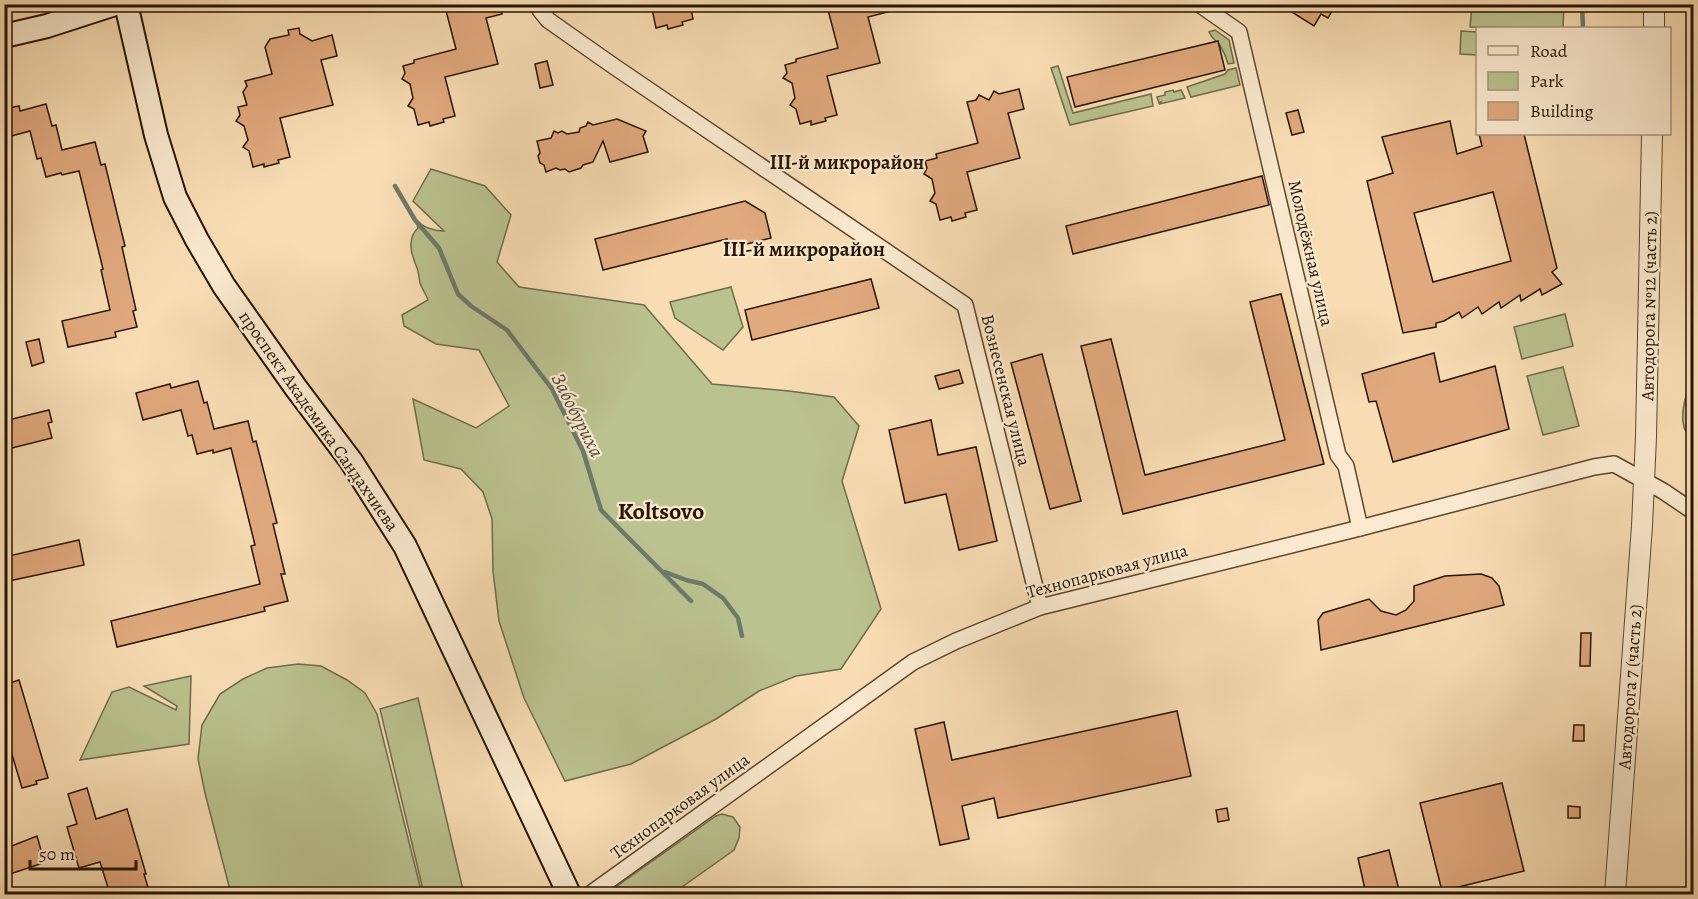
<svg xmlns="http://www.w3.org/2000/svg" width="1698" height="899" font-family="Alegreya,serif">
	<style>
		.green { fill: #bac28f; stroke: #706b48; stroke-width: 1.5 }
		.lines { fill: none; stroke-linecap: round; stroke-linejoin: round }
		.stream { stroke: #6e7969; stroke-width: 4.5 }
		.building { fill: #e1a97e; stroke: #271402; stroke-width: 1.5; fill-rule: evenodd }
		.minor-casing { stroke: #5b462e; stroke-width: 18 }
		.tertiary-casing { stroke: #5b462e; stroke-width: 22 }
		.secondary-casing { stroke: #271402; stroke-width: 26 }
		.minor { stroke: #fae9ce; stroke-width: 15 }
		.tertiary { stroke: #fae9ce; stroke-width: 20 }
		.secondary { stroke: #fae9ce; stroke-width: 22 }
		.labels { text-anchor: middle; stroke-width: 4.5; stroke-linejoin: round; paint-order: stroke }
		.street-label { font-size: 18px; fill: #271402; stroke: #fae9ce }
		.neighbourhood-label { font-size: 20px; font-weight: bold; fill: #271402; stroke: #fae9ce }
		.water-label { font-size: 20px; font-style: italic; fill: #504f3e; stroke: #fae9ce }
		.quarter-label { font-size: 21px; font-weight: bold; fill: #271402; stroke: #fae9ce }
		.district-label { font-size: 24px; font-weight: bold; fill: #271402; stroke: #fae9ce }
	</style>
	<rect width="100%" height="100%" fill="#f8ddb4"/>
	<filter id="stains"><feTurbulence type="fractalNoise" baseFrequency=".00333" numOctaves="4"/><feColorMatrix values="0 0 0 0 .2 0 0 0 0 .09 0 0 0 0 .02 0 0 0 .5 -.17"/></filter>
	<radialGradient id="worn" r=".72"><stop offset=".6" stop-color="#630" stop-opacity="0"/><stop offset="1" stop-color="#630" stop-opacity=".3"/></radialGradient>
	<!-- green -->
	<g class="green">
		<path d="M1472 5H1564L1563 28 1470 27Z"/>
		<path d="M1215 30 1229 40 1234 63 1228 64C1226 57 1223 50 1219 44 1214 39 1212 39 1209 32Z"/>
		<path d="M1461 31 1477 32V55L1460 54Z"/>
		<path d="M1058 66 1073 113 1151 94 1153 106 1070 125 1051 68Z"/>
		<path d="M1236 68 1240 85 1191 97 1187 87 1225 74 1228 70Z"/>
		<path d="M1173 90 1174 92 1181 90 1185 98 1160 104 1161 102 1159 103 1157 97 1165 95V92Z"/>
		<path d="M431 169 485 186 511 215 497 262 519 287 644 305 712 384 789 391 834 397 859 426 842 481 881 609 841 669 796 676 759 691 716 719 631 764 565 781 524 698 499 621 493 571 492 519 483 492 461 469 424 460 413 399 476 428 509 406 479 350 436 344 404 326 402 315 428 300C426 294 422 289 420 283 419 278 419 273 417 268 412 256 406 239 418 228L417 223 419 222C424 228 436 231 444 231L413 201Z"/>
		<path d="M731 287 743 327 723 350 675 318 670 302Z"/>
		<path d="M1565 314 1573 346 1522 359 1514 327Z"/>
		<path d="M1563 367 1579 426 1543 435 1527 376Z"/>
		<path d="M1693 380V438C1689 435 1685 432 1684 427 1680 415 1686 390 1693 380Z"/>
		<path d="M298 664 321 666 347 680 365 693 377 714 422 894H231L205 793 198 759 202 725 220 694 243 679 267 668Z"/>
		<path d="M191 676 189 744 80 760 112 692 129 687 176 710 177 706 144 686Z"/>
		<path d="M418 698 464 894H424L380 709Z"/>
		<path d="M722 814 733 817 740 827 739 838 734 850 672 894H608L610 891 716 816Z"/>
	</g>
	<g class="lines">
		<!-- stream -->
		<g class="stream">
			<path d="M1582 4 1583 28"/>
			<path d="M395 186 415 220 439 248 458 294 471 306 507 330 552 389 583 451 601 510 691 601"/>
			<path d="M665 572 686 580 703 584 723 598 738 618 742 636"/>
		</g>
	</g>
	<!-- building -->
	<g class="building">
		<path d="M454 4H500L502 14 486 18 498 64 445 77 455 116 443 119 444 122 430 126 429 122 418 125 414 109 408 106 413 98 410 84 402 79 405 73 403 66 414 63V60L456 49 445 7Z"/>
		<path d="M651 4H690L693 19 682 22 683 25 668 29 667 25 656 28Z"/>
		<path d="M836 4H902L903 8 868 17 880 63 827 76 837 115 825 118 826 121 818 123 811 125V121L800 124 796 109 790 105 795 98 792 83 783 78 787 73 785 65 796 62V59L838 48 827 6Z"/>
		<path d="M1279 4H1336L1328 18 1321 14 1314 26Z"/>
		<path d="M299 28 300 34 312 41 332 35 337 56 321 60 333 105 280 118 290 157 278 160 279 163 264 167V164L253 167 249 151 243 147 248 140 244 126 236 121 240 115 238 107 247 105 243 92 247 86 245 81 272 74 265 47 270 39 289 35 288 30Z"/>
		<path d="M1218 41 1225 70 1075 107 1067 77Z"/>
		<path d="M547 61 553 85 540 88 535 64Z"/>
		<path d="M1019 89 1024 109 1008 113 1020 158 967 172 977 210 965 213 966 217 952 221 951 217 940 220 936 204 930 201 935 193 932 179 924 174 927 168 925 161 937 158 936 154 978 143 967 102 976 100 979 95 989 100 994 91 999 94Z"/>
		<path d="M46 104 52 126 56 125 62 150 95 142 101 165 105 164 125 246 122 247 136 310 133 311 137 327 115 332 116 337 68 347 62 321 110 310 101 270 103 269 79 171 62 175 61 173 46 177 41 158 37 159 30 131 4 138V109L19 106 20 111Z"/>
		<path d="M1298 110 1304 132 1292 135 1286 113Z"/>
		<path d="M617 119 646 131 643 136 648 152 610 162 603 141 593 162 583 165 581 168 569 172 565 169 560 170 556 168 546 172 544 165 540 163 538 156 540 153 537 141 551 138 554 131 558 133 562 131 567 134 579 132 580 128 586 126 588 122 593 125Z"/>
		<path d="M1450 121 1457 154 1482 146 1479 134H1524L1557 268 1552 272 1562 284 1542 295 1540 289 1521 301 1520 295 1501 308 1499 302 1482 314 1478 307 1462 318 1459 312 1444 321 1436 323V327L1403 333 1367 181 1393 173 1382 137ZM1493 192 1511 261 1433 282 1414 213Z"/>
		<path d="M1262 176 1269 205 1073 254 1066 226Z"/>
		<path d="M745 201 765 213 771 238 730 248 727 239 603 270 595 239Z"/>
		<path d="M871 279 879 308 752 340 745 310Z"/>
		<path d="M1281 294 1324 464 1123 514 1081 346 1111 339 1145 475 1285 440 1250 302Z"/>
		<path d="M39 339 44 362 32 366 26 342Z"/>
		<path d="M1434 353 1440 382 1495 366 1509 429 1393 462 1376 401 1369 402 1362 374Z"/>
		<path d="M1042 354 1081 501 1050 509 1011 363Z"/>
		<path d="M959 370 963 383 939 389 935 376Z"/>
		<path d="M198 381 204 403 207 402 214 429 248 421 253 442 256 441 277 523 273 524 285 574H281L288 601 264 607 265 611 117 647 111 621 260 584 251 546 255 545 231 448 213 453V450L197 454 192 435 188 436 181 410 143 420 136 393 170 384 171 388Z"/>
		<path d="M49 410 52 422 48 423 52 438 4 450V421Z"/>
		<path d="M931 420 938 455 976 447 997 541 959 550 946 494 905 503 889 430Z"/>
		<path d="M79 540 84 565 4 582V557Z"/>
		<path d="M1481 574 1492 578 1499 586 1504 605 1321 650 1318 620 1323 613 1369 599 1381 611 1396 615 1406 610 1414 601V586L1445 576Z"/>
		<path d="M1581 633H1591L1590 666H1580Z"/>
		<path d="M19 680 48 778 36 781 37 784 22 788 4 728V685Z"/>
		<path d="M1177 711 1191 776 998 818 994 798 962 806 969 839 940 845 915 729 944 722 952 760Z"/>
		<path d="M1574 725H1584V741H1573Z"/>
		<path d="M1502 783 1524 871 1442 891 1420 803Z"/>
		<path d="M87 788 96 819 127 809 146 874H144L150 894H110L100 862 79 868 67 827 77 824 68 794Z"/>
		<path d="M1568 806 1580 807V818H1568Z"/>
		<path d="M1227 808 1229 820 1218 822 1216 810Z"/>
		<path d="M37 836 41 850 39 851 43 863 4 876V849Z"/>
		<path d="M1389 850 1400 894H1366L1358 858Z"/>
	</g>
	<g class="lines">
		<!-- minor casing -->
		<g class="minor-casing">
			<g id="minor">
				<path d="M538 4 540 10 548 20 612 65 965 305 1040 607"/>
				<path d="M1199 4 1239 32 1338 455 1346 466 1360 528"/>
				<path d="M590 894 913 662 956 641 1040 607 1360 528 1594 467 1614 464 1663 491 1694 512"/>
			</g>
		</g>
		<!-- tertiary casing -->
		<g class="tertiary-casing">
			<g id="tertiary">
				<path d="M1654 28V4"/>
				<path d="M1615 894 1642 526 1646 437 1652 134"/>
			</g>
		</g>
		<!-- secondary casing -->
		<g class="secondary-casing">
			<g id="secondary">
				<path d="M126 4 156 135 175 197 197 240 224 286 296 388 351 461 405 546 569 894"/>
				<path d="M4 36 47 26 115 4"/>
			</g>
		</g>
		<!-- minor -->
		<use href="#minor" class="minor"/>
		<!-- tertiary -->
		<use href="#tertiary" class="tertiary"/>
		<!-- secondary -->
		<use href="#secondary" class="secondary"/>
	</g>
	<g class="labels">
		<!-- street labels -->
		<g class="street-label">
			<text transform="translate(1311 253) rotate(77)" y="6">Молодёжная улица</text>
			<text transform="translate(1649 306) rotate(-89)" y="6">Автодорога №12 (часть 2)</text>
			<text transform="translate(1006 390) rotate(76)" y="6">Вознесенская улица</text>
			<text transform="translate(319 421) rotate(55)" y="6">проспект Академика Сандахчиева</text>
			<text transform="translate(1107 571) rotate(-15)" y="6">Технопарковая улица</text>
			<text transform="translate(1630 687) rotate(-86)" y="6">Автодорога 7 (часть 2)</text>
			<text transform="translate(680 806) rotate(-36)" y="6">Технопарковая улица</text>
		</g>
		<!-- neighbourhood labels -->
		<g class="neighbourhood-label">
			<text x="847" y="169">III-й микрорайон</text>
		</g>
		<!-- water labels -->
		<g class="water-label">
			<text transform="translate(578 415) rotate(63)" y="7">Забобуриха</text>
		</g>
		<!-- quarter labels -->
		<g class="quarter-label">
			<text x="804" y="256">III-й микрорайон</text>
		</g>
		<!-- district labels -->
		<g class="district-label">
			<text x="661" y="519">Koltsovo</text>
		</g>
	</g>
	<!-- margin -->
	<rect width="1698" height="899" fill="none" stroke="#f8ddb4" stroke-width="24"/>
	<rect x="6" y="6" width="1686" height="887" fill="none" stroke="#271402" stroke-width="3"/>
	<rect x="12" y="12" width="1674" height="875" fill="none" stroke="#271402" stroke-width="1.5"/>
	<!-- legend -->
	<rect x="1476" y="27" width="195" height="108" fill="#fae9ce" stroke="#a6947c" stroke-width="1.5"/>
	<rect x="1488" y="46" width="30" height="9" fill="#fae9ce" stroke="#a6947c" stroke-width="1.5"/>
	<text x="1530" y="57" font-size="18" fill="#271402">Road</text>
	<rect x="1488" y="72" width="30" height="18" fill="#bac28f" stroke="#a6947c" stroke-width="1.5"/>
	<text x="1530" y="87" font-size="18" fill="#271402">Park</text>
	<rect x="1488" y="102" width="30" height="18" fill="#e1a97e" stroke="#a6947c" stroke-width="1.5"/>
	<text x="1530" y="117" font-size="18" fill="#271402">Building</text>
	<!-- scale -->
	<path d="M30 860v9h106v-9" fill="none" stroke="#271402" stroke-width="3"/>
	<text x="39" y="860" font-size="18" fill="#271402" stroke="#fae9ce" stroke-width="4.5" paint-order="stroke">50 m</text>
	<rect width="100%" height="100%" filter="url(#stains)"/>
	<rect width="100%" height="100%" fill="url(#worn)"/>
</svg>
